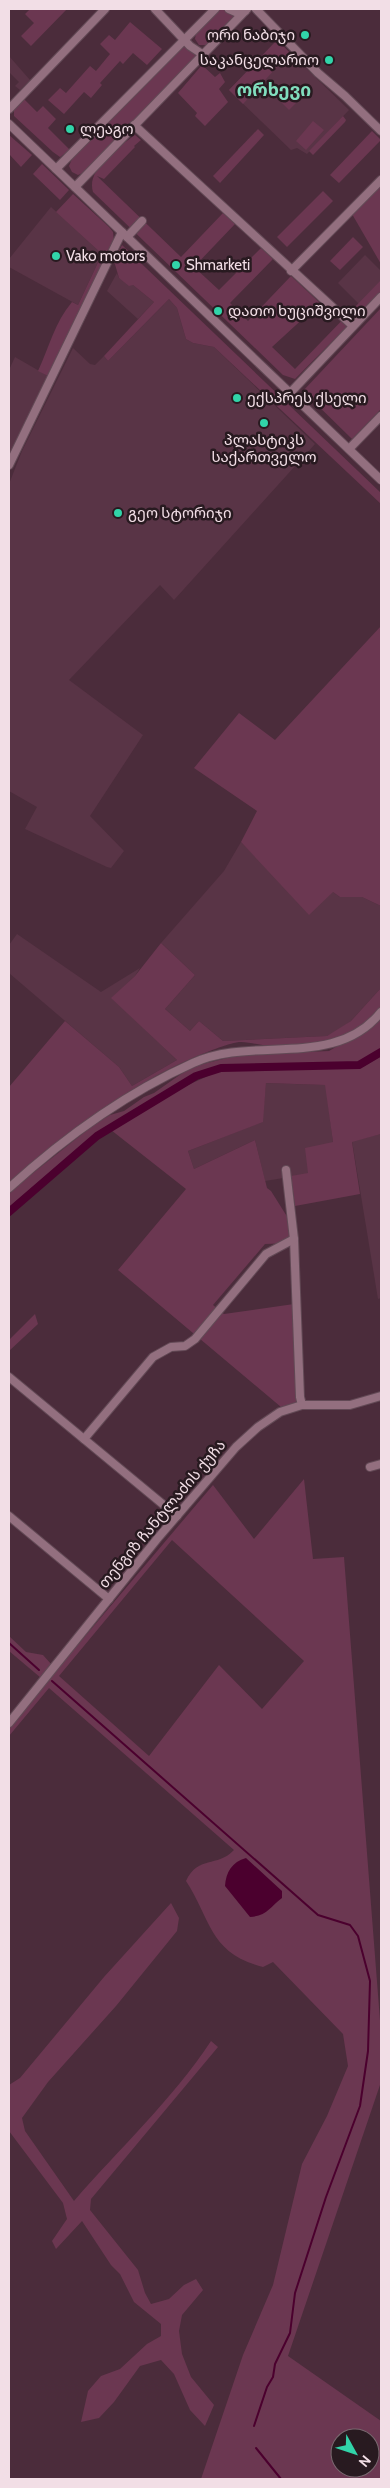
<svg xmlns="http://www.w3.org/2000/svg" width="390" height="2488" font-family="Cabin,'Noto Sans Georgian',sans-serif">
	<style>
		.built { fill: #593446 }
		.green { fill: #6b3751; fill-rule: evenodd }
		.water { fill: #4b002e }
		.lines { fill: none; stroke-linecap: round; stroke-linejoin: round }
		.stream { stroke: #4b002e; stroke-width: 2 }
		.canal { stroke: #4b002e; stroke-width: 8 }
		.minor-casing { stroke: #624955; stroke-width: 10 }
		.minor { stroke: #936f7f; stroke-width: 8 }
		.poi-dot { fill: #31d4a9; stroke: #281a20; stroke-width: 2 }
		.labels { text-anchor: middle; stroke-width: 5; stroke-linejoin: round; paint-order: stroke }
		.poi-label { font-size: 15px; fill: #f2dee6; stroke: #281a20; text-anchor: start }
		.street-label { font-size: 15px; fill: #f2dee6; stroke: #281a20 }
		.quarter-label { font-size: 18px; font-weight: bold; fill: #81debe; stroke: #281a20 }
	</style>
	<rect width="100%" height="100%" fill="#4b2c3b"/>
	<!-- built -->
	<g class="built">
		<path d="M277 40 349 110 307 154 297 148 291 150 229 90Z"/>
		<path d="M9 56 30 80 20 90 15 86 19 82 9 72Z"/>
		<path d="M51 207 102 254 78 305 9 267V259Z"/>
		<path d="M365 255 381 271V287L362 307 338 283Z"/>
		<path d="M117 273 119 278 133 285 154 302 138 319 107 291Z"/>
		<path d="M169 299 177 308 186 339 193 343 214 347 315 444 174 600 160 585 69 680 143 735 90 816 124 851 111 868 107 867 25 829 37 807 9 791V484L22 451 73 348 90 364 95 365 104 356 108 361Z"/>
		<path d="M15 357 48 376 9 456V370Z"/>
		<path d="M241 842 263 864 333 892 340 897H362L381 906 380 989 351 1021 336 1032 327 1036 223 1041 199 1021 190 1031 165 1009 195 975 161 943 224 871Z"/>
		<path d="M17 934 101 992 140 968 135 976 112 998 177 1060 132 1086 119 1067 9 973V945Z"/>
		<path d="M266 1083 326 1085 333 1142 308 1174 265 1181 255 1140 194 1169 188 1151 262 1122Z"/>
		<path d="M381 1134V1298L378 1299 352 1141Z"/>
	</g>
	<!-- green -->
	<g class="green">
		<path d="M30 9H67L31 46 21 36 34 23 25 14Z"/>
		<path d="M220 9H226L236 16 208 45H199L195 39 196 33Z"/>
		<path d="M130 22 162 49 147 65 133 53 123 64 120 61 100 83 102 85 91 98 84 92 64 114 48 100 60 88 66 93 90 66 96 71 110 54 100 44 109 35 115 40Z"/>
		<path d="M277 40 290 53 243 104 229 90Z"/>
		<path d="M184 45 197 56 85 172 78 175 72 172 69 166 72 159Z"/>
		<path d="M202 65 215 77 220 73 225 82 219 89 228 102 205 126 195 116 197 113 178 93Z"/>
		<path d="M287 86 300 99 289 110 276 97Z"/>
		<path d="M23 98 37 112 43 106 56 119 48 128 70 150 60 157 53 152 14 116V108Z"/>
		<path d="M343 116 346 120 345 122 313 155 309 151Z"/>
		<path d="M313 121 324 130 306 150 296 141Z"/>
		<path d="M258 129 264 135 220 183 213 176Z"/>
		<path d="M372 131 381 140 339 183 330 175Z"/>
		<path d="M9 135 32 155 21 167 9 154Z"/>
		<path d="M135 135 141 140 134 146 135 147 104 179 97 176 181 257 223 213 235 224 194 267 219 290 261 248 273 259 230 303 248 321 291 276 320 303 272 347 295 369 381 280V292L295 379 283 375 93 192C86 170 117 148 135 135Z"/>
		<path d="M42 164 69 190 60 200 33 174Z"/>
		<path d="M381 184V264L352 214Z"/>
		<path d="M323 191 333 201 287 247 277 237Z"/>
		<path d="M73 194 109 227 113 232 114 241 48 376 38 371C49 347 55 322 72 302L78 305 102 254 56 212Z"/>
		<path d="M353 237 363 247 340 270 330 261Z"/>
		<path d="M122 245 381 493V504L214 347 193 343 186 339 177 308 169 299 108 361 104 356 154 302 133 285 129 286 119 278 114 261Z"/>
		<path d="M381 308V409L352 439 303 391Z"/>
		<path d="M381 626V906L362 897H340L333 892 309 915 241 842 257 811 194 768 239 713 275 740Z"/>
		<path d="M161 943 195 975 165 1009 190 1031 199 1021 223 1041 327 1036 351 1021 380 989 381 984V1008C354 1041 312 1047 271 1046 261 1046 251 1042 241 1042 230 1042 208 1052 197 1056 129 1085 64 1134 9 1183V1087L65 1021 119 1067 132 1086 177 1060 111 998 135 976Z"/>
		<path d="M381 1017V1048L367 1059 354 1063 219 1066 204 1071 184 1080 96 1133 9 1207V1192L96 1123 110 1115 124 1111 144 1097 154 1093 191 1067 239 1055 329 1051 375 1024Z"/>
		<path d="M381 1056V1134L352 1142 360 1194 295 1206 291 1176 308 1173 305 1148 333 1142 325 1085 266 1083 263 1122 188 1151 194 1169 255 1140 267 1188 271 1191 288 1218 291 1243 265 1244 213 1305 224 1314 294 1304 297 1401 294 1405 281 1407 118 1270 186 1189 111 1130 168 1094 219 1071 363 1067Z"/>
		<path d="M35 1314 38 1324 9 1351V1340Z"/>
		<path d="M304 1479 313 1559 344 1557 381 2033V2082L288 2356 381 2421V2479H201L243 2355 273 2285 302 2164 327 2116 348 2066 343 2034 273 1962 263 1967C209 1953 212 1921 186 1881 198 1855 217 1868 234 1850L49 1688 9 1736V1716L41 1678 9 1651V1636L26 1652 43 1655 51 1664 59 1667 213 1485 254 1539ZM172 1540 304 1661 262 1709 219 1665 149 1756 59 1676ZM340 2438H370V2468H340Z"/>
		<path d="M171 1903 179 1918 177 1931 116 2006 48 2082 22 2118 25 2131 74 2201C120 2148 172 2100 211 2041L218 2047 91 2199 90 2210 138 2270 145 2293 151 2304 169 2299 184 2285 196 2279 203 2290 182 2315 179 2331 182 2354 191 2377 214 2405 205 2426 190 2410 174 2374 161 2360 140 2366 114 2402 99 2418 81 2422 88 2391 101 2376 120 2369 147 2344 161 2336V2324L134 2302 120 2274 111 2265 82 2221 56 2249 52 2241 67 2219 63 2203 9 2131V2085L20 2078 104 1977Z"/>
	</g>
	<!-- water -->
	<path class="water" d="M246 1858 282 1891V1898C270 1907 267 1916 250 1917L225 1886C226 1872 232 1862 246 1858Z"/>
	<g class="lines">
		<!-- stream -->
		<g class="stream">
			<path d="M9 1643 39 1670"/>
			<path d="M52 1681 318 1915 350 1925 358 1936 370 1981 368 2051 360 2106 326 2197 295 2293 290 2333 275 2364 273 2377 267 2387 254 2426"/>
			<path d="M256 2448 281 2479"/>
		</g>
		<!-- canal -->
		<path class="canal" d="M9 1212 97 1136 196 1076 221 1068 359 1065 381 1052"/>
		<!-- minor casing -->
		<g class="minor-casing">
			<g id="minor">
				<path d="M155 9 190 46 202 54"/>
				<path d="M229 9 238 13 245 11"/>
				<path d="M256 9 318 73 345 96 381 131"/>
				<path d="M9 109 105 9"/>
				<path d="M9 124 381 480"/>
				<path d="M134 125 353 326"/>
				<path d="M56 169 215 9"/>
				<path d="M75 187 247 9"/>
				<path d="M127 237 142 221"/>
				<path d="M291 271 381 180"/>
				<path d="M290 393 381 297"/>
				<path d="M349 449 381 416"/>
				<path d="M9 465 122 232"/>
				<path d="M286 1170 294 1239 300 1397 302 1405"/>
				<path d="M9 1188C64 1138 124 1094 193 1063 253 1035 335 1070 381 1012"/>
				<path d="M9 1377 177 1516"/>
				<path d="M84 1439 153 1357 171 1347 185 1346 195 1339 266 1254 294 1239"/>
				<path d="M370 1467 381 1464"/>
				<path d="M9 1516 109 1599"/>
				<path d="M9 1723 157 1539 236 1447 258 1427 280 1412 302 1405H350L381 1396"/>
			</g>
		</g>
		<!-- minor -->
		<use href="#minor" class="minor"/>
	</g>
	<!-- markers -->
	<g class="poi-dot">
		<circle cx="305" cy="35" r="5"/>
		<circle cx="329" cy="60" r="5"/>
		<circle cx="70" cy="129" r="5"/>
		<circle cx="56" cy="256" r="5"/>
		<circle cx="176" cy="265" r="5"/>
		<circle cx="218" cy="311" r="5"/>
		<circle cx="237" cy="398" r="5"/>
		<circle cx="264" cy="423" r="5"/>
		<circle cx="118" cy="513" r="5"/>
	</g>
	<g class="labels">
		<!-- poi labels -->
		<g class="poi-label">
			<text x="295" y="40" text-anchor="end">ორი ნაბიჯი</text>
			<text x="319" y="65" text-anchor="end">საკანცელარიო</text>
			<text x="80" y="134">ლეაგო</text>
			<text x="66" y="261">Vako motors</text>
			<text x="186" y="270">Shmarketi</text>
			<text x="228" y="316">დათო ხუციშვილი</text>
			<text x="247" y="403">ექსპრეს ქსელი</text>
			<text x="264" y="445" text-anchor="middle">პლასტიკს<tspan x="264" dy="17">საქართველო</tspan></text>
			<text x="128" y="518">გეო სტორიჯი</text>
		</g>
		<!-- street labels -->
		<g class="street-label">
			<text transform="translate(162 1514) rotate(-50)" y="5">თენგიზ ჩანტლაძის ქუჩა</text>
		</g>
		<!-- quarter labels -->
		<g class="quarter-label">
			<text x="274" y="96">ორხევი</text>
		</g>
	</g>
	<!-- border -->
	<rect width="390" height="2488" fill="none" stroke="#f2dee6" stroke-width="20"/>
	<!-- north arrow -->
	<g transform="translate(355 2453) rotate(130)"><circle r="24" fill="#281a20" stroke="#79686f"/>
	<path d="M0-4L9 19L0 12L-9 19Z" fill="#31d4a9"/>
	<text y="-8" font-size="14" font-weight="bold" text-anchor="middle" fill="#f2dee6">N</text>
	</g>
</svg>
